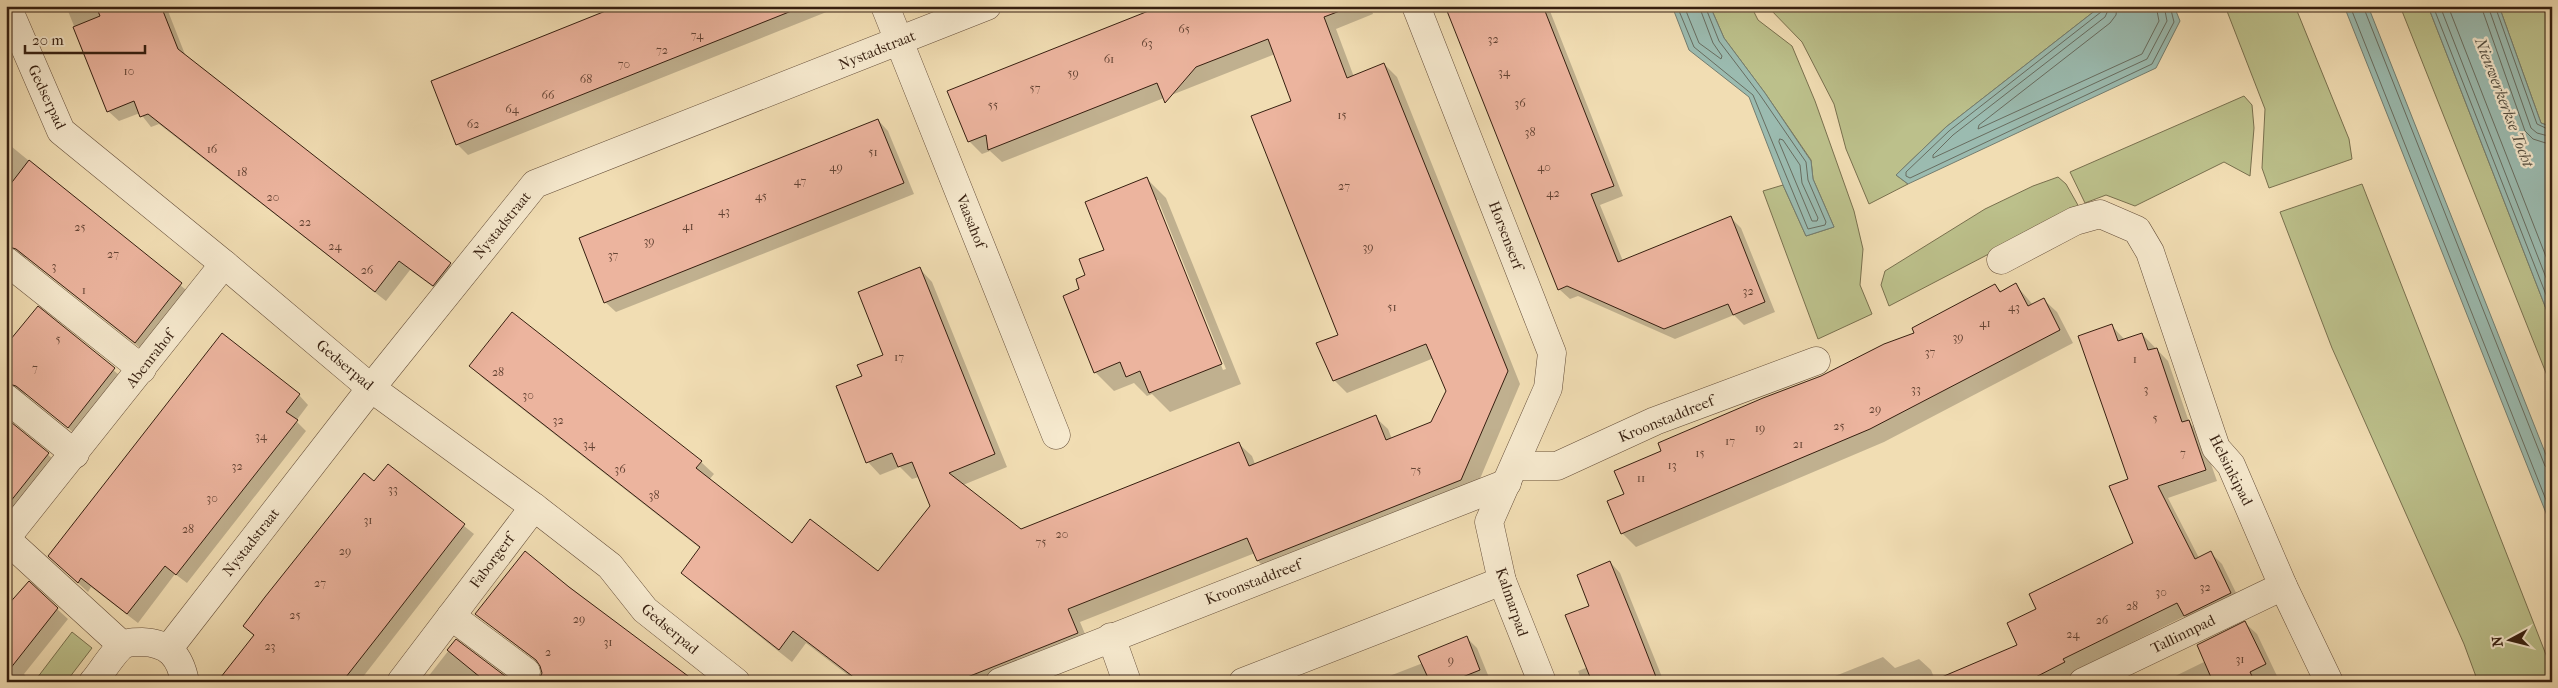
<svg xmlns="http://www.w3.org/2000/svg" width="2558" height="688" font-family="'IM FELL French Canon',serif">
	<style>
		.green { fill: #bcc08b; stroke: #79704e }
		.water { fill: #9bbbb0; stroke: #737d70 }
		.shadow { fill: #0003; fill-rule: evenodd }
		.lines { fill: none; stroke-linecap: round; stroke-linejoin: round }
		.shore { stroke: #686d60; stroke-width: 1 }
		.building { fill: #ecb49e; stroke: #361f10 }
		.pedestrian-casing { stroke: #654e39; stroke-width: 29 }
		.minor-casing { stroke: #654e39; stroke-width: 29 }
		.pedestrian { stroke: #f6e9ce; stroke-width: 28 }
		.minor { stroke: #f6e9ce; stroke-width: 28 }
		.labels { text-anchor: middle; stroke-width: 4.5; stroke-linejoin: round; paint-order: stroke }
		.number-label { font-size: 12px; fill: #644434 }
		.street-label { font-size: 15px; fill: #361f10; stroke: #f6e9ce }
		.water-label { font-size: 16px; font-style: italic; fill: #544e40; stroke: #f6e9ce }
	</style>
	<rect width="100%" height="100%" fill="#f1ddb3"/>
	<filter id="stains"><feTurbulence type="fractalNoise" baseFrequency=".004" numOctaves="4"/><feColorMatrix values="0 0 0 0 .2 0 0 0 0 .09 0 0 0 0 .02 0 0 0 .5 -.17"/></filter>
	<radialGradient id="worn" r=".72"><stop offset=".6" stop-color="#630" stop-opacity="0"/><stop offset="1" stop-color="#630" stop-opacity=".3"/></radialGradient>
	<!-- green -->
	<g class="green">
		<path d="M1710 6H1751L1758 20 1792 46 1815 101 1854 211 1863 249 1860 285 1872 314 1818 339 1763 191 1783 185 1806 236 1834 227 1813 179 1811 160 1765 93 1724 38Z"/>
		<path d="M1767 6H2101L1946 127 1896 175 1908 184 1869 204 1846 149 1834 104 1802 42Z"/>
		<path d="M2225 6H2295L2349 139 2352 159 2269 188 2262 168 2265 109Z"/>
		<path d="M2400 6H2428L2552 324V388Z"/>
		<path d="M2499 6H2552V127L2541 123Z"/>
		<path d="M2244 96 2252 105 2254 128 2250 176 2224 162 2135 206 2106 195 2085 203 2070 172Z"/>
		<path d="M2058 177 2066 184 2079 207 1889 306 1881 285 1885 271 1985 209 2033 186Z"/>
		<path d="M2362 184 2552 670V682H2478L2464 644 2332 348 2280 212Z"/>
		<path d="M72 632 92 648 66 682H34Z"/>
	</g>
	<!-- water -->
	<g class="water">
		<path d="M1672 6H1710L1724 38 1765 93 1811 161 1813 179 1834 227 1806 236 1783 185 1749 97 1689 50Z"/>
		<path d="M2101 6H2174L2180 21 2156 68 1908 184 1896 175 1946 127Z"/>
		<path d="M2344 6H2368L2552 470V528Z"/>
		<path d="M2428 6H2499L2541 123 2552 127V324Z"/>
	</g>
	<!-- shadow -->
	<g class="shadow">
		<path d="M66 6H166L186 57 461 274 444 295 410 270 386 301 159 124 151 127 140 113 119 121 108 111Z"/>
		<path d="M621 6H839V7L468 155 457 144Z"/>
		<path d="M1164 6H1370L1373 14 1336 29 1354 77 1384 64 1397 77 1520 384 1474 493 1271 574 1258 561 1255 553 1080 622 1090 646 999 682H857L806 643 792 662 695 585 682 573 701 549 484 379 471 366 701 462 714 474 709 480 792 544 879 572 931 506 919 477 912 479 900 467 880 475 868 462 864 377 884 356 920 269 932 282 1007 467 963 485 1021 530 1239 444 1252 456 1255 464 1375 417 1388 429 1392 439 1432 423 1447 391 1434 358 1347 393 1334 380 1340 335 1292 101 1275 54 1002 162 990 151 982 154 969 141Z"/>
		<path d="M1474 6H1548L1623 196 1600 205 1623 261 1731 218 1741 228 1775 312 1744 325 1734 315 1675 339 1578 296 1570 299 1559 289Z"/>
		<path d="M878 120 888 131 914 194 616 312 605 302Z"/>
		<path d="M6 142 191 294 145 352 27 258 16 255 6 247Z"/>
		<path d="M1146 178 1166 198 1241 384 1170 412 1152 394 1147 396 1134 383 1114 391 1095 372 1081 290 1087 275 1106 250ZM1155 200H1158L1226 369 1223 370Z"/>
		<path d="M2016 285 2033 305 2043 299 2057 312 2073 343 1884 442 1636 547 1622 533 1609 502 1626 495 1663 452 1916 334 1995 286 2002 292Z"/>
		<path d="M38 308 124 379 79 437 27 395 20 392 6 396V348Z"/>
		<path d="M2112 326 2125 340 2142 334 2168 361 2189 422 2200 433 2217 481 2168 498 2199 558 2210 552 2222 564 2242 605 2196 627 2185 616 2076 670 2081 682H1820L1883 657 1895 668 1919 659 1931 670 1935 680 2019 646 2038 609 2135 544Z"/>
		<path d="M299 395 308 405 296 421 306 431 187 583 175 574 138 623 91 587 88 592 59 566Z"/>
		<path d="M6 420 58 463 14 520 6 514Z"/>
		<path d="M389 466 474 534 359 682H219L255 637 244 626Z"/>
		<path d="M525 553 694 682 543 674 541 665 477 614Z"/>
		<path d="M1610 562 1620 573 1664 682H1582L1578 671 1588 667 1591 606Z"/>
		<path d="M6 609H57L68 619 24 674 31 682H6Z"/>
		<path d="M2245 623 2257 634 2277 676 2264 682H2163L2206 661Z"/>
		<path d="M1467 638 1477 648 1490 680 1374 682 1423 663Z"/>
		<path d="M456 641 511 682H424Z"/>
	</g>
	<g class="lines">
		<!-- shore -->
		<g class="shore">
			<path d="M1677 6 1694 47 1753 95 1808 229 1825 225 1826 222 1808 180 1806 162 1760 95 1719 41 1705 6"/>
			<path d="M1684 6 1699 43 1721 59 1722 56 1713 43 1699 6"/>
			<path d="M2103 6 2101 12 1949 131 1906 172V176L1910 178 2152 64 2174 22 2170 6"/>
			<path d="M2110 6 2105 17 1953 135 1933 155V158L2147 59 2167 21 2164 6"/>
			<path d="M2117 6 2116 15 2110 23 1979 125 1978 129 2142 54 2159 21 2156 6"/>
			<path d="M2350 6 2552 515"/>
			<path d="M2363 6 2545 466 2552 470"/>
			<path d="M2433 6 2552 310"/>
			<path d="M2440 6 2552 293"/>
			<path d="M2448 6 2552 272"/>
			<path d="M2481 6 2525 131 2533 139 2552 145"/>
			<path d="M2488 6 2531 128 2537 133 2552 137"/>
			<path d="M2495 6 2537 124 2552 131"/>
			<path d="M1780 139 1783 140 1800 165 1802 183 1818 218 1817 221H1812L1779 142Z"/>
		</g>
	</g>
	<!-- building -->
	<g class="building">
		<path d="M96 6H161L178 49 451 263 433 286 399 261 375 292 148 114 140 117 134 101 107 112 73 27 100 16Z"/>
		<path d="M618 6 799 8 456 145 431 81Z"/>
		<path d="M1161 6H1345V9L1324 17 1347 78 1384 63 1508 371 1461 480 1257 561 1247 538 1068 609 1078 633 955 682H860L793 631 779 650 681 573 700 547 469 366 512 312 702 461 696 468 792 543 810 519 878 571 930 506 912 462 898 467 892 453 866 463 836 386 862 376 857 365 883 355 858 292 920 267 995 454 949 473 1021 529 1239 442 1249 466 1376 415 1386 440 1431 422 1446 391 1426 344 1333 381 1316 343 1338 335 1251 116 1291 101 1268 39 1196 67 1165 103 1157 83 988 150 986 135 968 142 947 91Z"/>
		<path d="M1445 6H1543L1614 186 1591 194 1618 262 1731 216 1765 302 1733 315 1728 304 1664 329 1567 286 1558 290Z"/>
		<path d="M878 119 904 183 604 303 579 238Z"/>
		<path d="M29 160 182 283 135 343 16 249 6 246V190Z"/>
		<path d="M1147 177 1222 364 1149 393 1140 371 1126 377 1120 362 1094 373 1063 296 1079 289 1076 279 1085 275 1079 259 1104 250 1085 202Z"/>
		<path d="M2016 283 2028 306 2044 298 2060 330 1870 429 1621 534 1607 501 1624 494 1614 471 1661 451 1658 443 1763 398 1821 376 1884 344 1914 333 1912 328 1995 284 2000 292Z"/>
		<path d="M38 306 115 368 68 428 16 386 6 383V345Z"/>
		<path d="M2112 324 2118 341 2142 333 2148 350 2157 348 2182 422 2189 420 2206 470 2158 486 2195 559 2211 551 2231 593 2184 616 2177 603 2063 659 2065 662 2026 682H1930L2017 645 2007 623 2036 609 2029 594 2133 543 2109 486 2128 479 2078 336Z"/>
		<path d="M222 333 300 394 286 412 298 420 176 575 165 566 127 614 81 578 78 583 48 556Z"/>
		<path d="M6 418 49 453 6 507Z"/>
		<path d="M388 464 465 524 386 626 342 682H217L254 635 243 626 265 597 364 473 374 481Z"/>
		<path d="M525 551 569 587 696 682H538L542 673 540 666 536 660 475 614Z"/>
		<path d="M1610 561 1635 623 1658 682H1592L1565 615 1589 606 1577 575Z"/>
		<path d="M29 581 58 608 6 674V607Z"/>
		<path d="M2245 621 2266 664 2250 672 2255 682H2213L2197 645Z"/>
		<path d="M1467 636 1480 670 1450 682H1430L1418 656Z"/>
		<path d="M456 639 513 682H486L447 650Z"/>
	</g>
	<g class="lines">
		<!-- pedestrian casing -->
		<g class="pedestrian-casing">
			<g id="pedestrian">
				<path d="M6 261 142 369"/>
				<path d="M6 398 75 454"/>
				<path d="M451 616 526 672"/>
				<path d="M1111 637 1127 682"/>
				<path d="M1000 682 1507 483"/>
			</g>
		</g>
		<!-- minor casing -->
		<g class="minor-casing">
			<g id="minor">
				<path d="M7 6 61 131 224 264 371 388 534 507 610 566 645 610 736 682"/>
				<path d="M885 6 1056 435"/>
				<path d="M1416 6 1552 353 1548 388 1489 522 1502 581 1542 682"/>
				<path d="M2001 260 2075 221 2100 214 2137 230 2150 252 2216 448 2231 465 2283 586 2329 682"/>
				<path d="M1515 466H1557L1655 421 1816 361"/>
				<path d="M6 538 224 264"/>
				<path d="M6 539 122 645"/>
				<path d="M169 648 371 388 535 184 987 6"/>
				<path d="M93 682C101 673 114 651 123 645 128 642 135 642 142 642 169 643 180 656 185 682"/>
				<path d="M401 682 534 507"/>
				<path d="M1243 682 1502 581"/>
				<path d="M2083 682 2283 586"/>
			</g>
		</g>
		<!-- pedestrian -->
		<use href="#pedestrian" class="pedestrian"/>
		<!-- minor -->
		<use href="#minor" class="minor"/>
	</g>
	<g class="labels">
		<!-- number labels -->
		<g class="number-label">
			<text x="1184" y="33">65</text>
			<text x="697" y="39">74</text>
			<text x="1493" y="43">32</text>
			<text x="1147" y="47">63</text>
			<text x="662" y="54">72</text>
			<text x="1109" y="63">61</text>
			<text x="624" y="68">70</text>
			<text x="129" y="75">10</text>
			<text x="1504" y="76">34</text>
			<text x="1073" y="77">59</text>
			<text x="586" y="83">68</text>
			<text x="1035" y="92">57</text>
			<text x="548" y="99">66</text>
			<text x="1520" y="107">36</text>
			<text x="993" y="109">55</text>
			<text x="512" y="113">64</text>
			<text x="1342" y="119">15</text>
			<text x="473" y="128">62</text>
			<text x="1530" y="136">38</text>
			<text x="212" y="153">16</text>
			<text x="873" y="156">51</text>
			<text x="836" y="171">49</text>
			<text x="1544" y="171">40</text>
			<text x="242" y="176">18</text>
			<text x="800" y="185">47</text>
			<text x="1344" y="190">27</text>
			<text x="1553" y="197">42</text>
			<text x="761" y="200">45</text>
			<text x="273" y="201">20</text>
			<text x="724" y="215">43</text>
			<text x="305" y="226">22</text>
			<text x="688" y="230">41</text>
			<text x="80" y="231">25</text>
			<text x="649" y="245">39</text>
			<text x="335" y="250">24</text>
			<text x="1368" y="251">39</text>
			<text x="113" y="258">27</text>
			<text x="613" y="259">37</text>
			<text x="54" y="270">3</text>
			<text x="367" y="274">26</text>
			<text x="84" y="294">1</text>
			<text x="1748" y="295">32</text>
			<text x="1392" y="311">51</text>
			<text x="2014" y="311">43</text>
			<text x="1985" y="327">41</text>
			<text x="1958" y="341">39</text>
			<text x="58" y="343">5</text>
			<text x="1930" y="356">37</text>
			<text x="899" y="361">17</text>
			<text x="2135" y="363">1</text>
			<text x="35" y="372">7</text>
			<text x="498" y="376">28</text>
			<text x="1916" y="393">33</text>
			<text x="2146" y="393">3</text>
			<text x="528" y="399">30</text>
			<text x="1875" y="413">29</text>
			<text x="2155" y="422">5</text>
			<text x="558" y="424">32</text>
			<text x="1839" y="430">25</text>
			<text x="1760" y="432">19</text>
			<text x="261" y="440">34</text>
			<text x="1730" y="445">17</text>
			<text x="589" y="448">34</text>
			<text x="1798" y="448">21</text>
			<text x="1700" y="457">15</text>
			<text x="2183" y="457">7</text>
			<text x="1672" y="469">13</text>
			<text x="237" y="470">32</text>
			<text x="620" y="473">36</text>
			<text x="1416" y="474">75</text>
			<text x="1641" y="482">11</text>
			<text x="393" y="493">33</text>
			<text x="654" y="499">38</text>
			<text x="212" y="502">30</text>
			<text x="368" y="524">31</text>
			<text x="188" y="533">28</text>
			<text x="1062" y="538">20</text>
			<text x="1041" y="546">75</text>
			<text x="345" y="555">29</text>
			<text x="320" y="587">27</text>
			<text x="2205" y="591">32</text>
			<text x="2161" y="596">30</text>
			<text x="2132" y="610">28</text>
			<text x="295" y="619">25</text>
			<text x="579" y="623">29</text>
			<text x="2102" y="624">26</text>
			<text x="2073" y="638">24</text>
			<text x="608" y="646">31</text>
			<text x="270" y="650">23</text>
			<text x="548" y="656">2</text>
			<text x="2240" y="663">31</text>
			<text x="1451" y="664">9</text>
		</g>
		<!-- street labels -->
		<g class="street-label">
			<text transform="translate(877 50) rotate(-22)" y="5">Nystadstraat</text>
			<text transform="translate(47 97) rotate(65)" y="5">Gedserpad</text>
			<text transform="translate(971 221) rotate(68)" y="5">Vaasahof</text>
			<text transform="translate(502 225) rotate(-51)" y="5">Nystadstraat</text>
			<text transform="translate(1506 235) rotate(69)" y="5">Horsenserf</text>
			<text transform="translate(150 359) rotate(-52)" y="5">Abenrahof</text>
			<text transform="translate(345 365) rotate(40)" y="5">Gedserpad</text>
			<text transform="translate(1666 419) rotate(-22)" y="5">Kroonstaddreef</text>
			<text transform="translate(2231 470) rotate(63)" y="5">Helsinkipad</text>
			<text transform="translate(251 542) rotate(-52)" y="5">Nystadstraat</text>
			<text transform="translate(492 561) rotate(-53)" y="5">Faborgerf</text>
			<text transform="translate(1253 582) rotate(-21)" y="5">Kroonstaddreef</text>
			<text transform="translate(1512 602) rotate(71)" y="5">Kalmarpad</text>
			<text transform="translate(670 629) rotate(40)" y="5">Gedserpad</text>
			<text transform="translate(2183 634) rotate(-26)" y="5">Tallinnpad</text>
		</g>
		<!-- water labels -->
		<g class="water-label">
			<text transform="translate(2505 102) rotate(69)" y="6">Nieuwerkerkse Tocht</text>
		</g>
	</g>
	<!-- margin -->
	<rect width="2558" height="688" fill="none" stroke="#f1ddb3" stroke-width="25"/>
	<rect x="8" y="8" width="2543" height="673" fill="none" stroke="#361f10" stroke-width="2.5"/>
	<rect x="12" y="12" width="2533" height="663" fill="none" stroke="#361f10"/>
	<!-- north arrow -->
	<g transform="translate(2510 640) rotate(263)" stroke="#f6e9ce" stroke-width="4" paint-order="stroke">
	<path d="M0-4L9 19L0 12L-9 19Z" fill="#361f10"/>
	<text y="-8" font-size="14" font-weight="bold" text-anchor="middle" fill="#361f10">N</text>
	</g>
	<!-- scale -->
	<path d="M25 45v8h120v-8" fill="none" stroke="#361f10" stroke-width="2.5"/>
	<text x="32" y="45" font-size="15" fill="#361f10" stroke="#f6e9ce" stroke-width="4" paint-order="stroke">20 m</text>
	<rect width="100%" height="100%" filter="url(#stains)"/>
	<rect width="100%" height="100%" fill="url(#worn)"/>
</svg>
